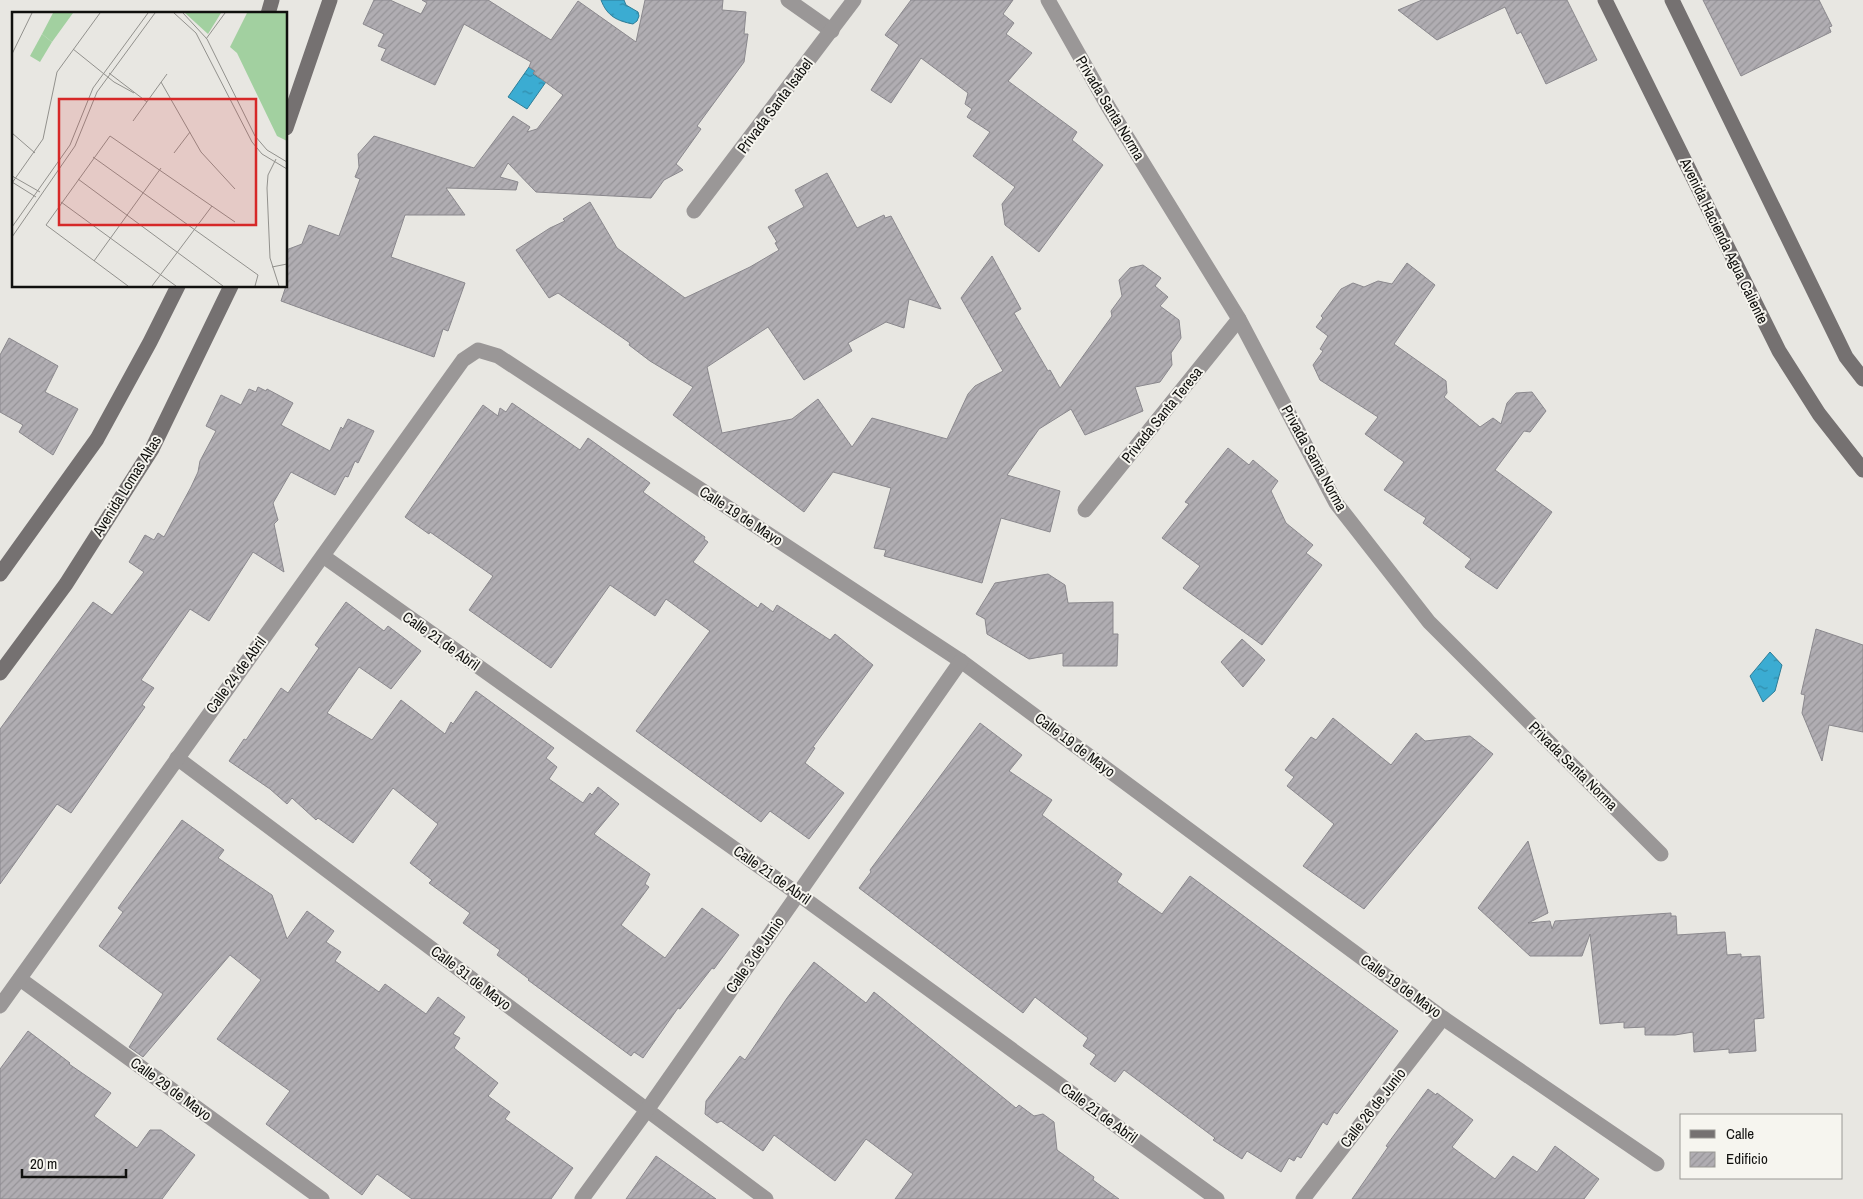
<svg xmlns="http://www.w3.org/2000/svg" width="1863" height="1199" font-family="'Archivo Narrow',sans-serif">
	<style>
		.water { fill: url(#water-ripples); stroke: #2e7d97 }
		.building { fill: url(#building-hatch); stroke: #8a888d }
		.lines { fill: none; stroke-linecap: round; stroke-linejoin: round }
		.street { stroke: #9a9797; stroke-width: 15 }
		.secondary { stroke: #757171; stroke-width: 15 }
		.labels { text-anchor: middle; stroke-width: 4; stroke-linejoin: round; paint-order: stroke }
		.street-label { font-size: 15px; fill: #10100e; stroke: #f6f5ef }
		.inset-road { fill: none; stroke: #92918d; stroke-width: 1 }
		.view { fill: #d62828; fill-opacity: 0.15; stroke: #d62828; stroke-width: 2.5 }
		.inset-edge { fill: none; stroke: #10100e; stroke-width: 2.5 }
	</style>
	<defs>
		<pattern id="water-ripples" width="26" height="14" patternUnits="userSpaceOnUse" patternTransform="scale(1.25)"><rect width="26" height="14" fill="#3bacd2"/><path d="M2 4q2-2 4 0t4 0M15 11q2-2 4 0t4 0" fill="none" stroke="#308ba9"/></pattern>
		<pattern id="building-hatch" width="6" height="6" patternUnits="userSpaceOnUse" patternTransform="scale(1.25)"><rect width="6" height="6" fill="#b0adb2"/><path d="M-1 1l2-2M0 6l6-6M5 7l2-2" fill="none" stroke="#969498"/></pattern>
	</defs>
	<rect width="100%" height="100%" fill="#e8e7e2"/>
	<!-- water -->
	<g class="water">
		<path d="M601 0H624L626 5 638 12 639 16 637 21 633 24C617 21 607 16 601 0Z"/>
		<path d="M529 67 535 71 533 74 539 78 548 79 527 109 508 97Z"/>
		<path d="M1770 652 1782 665 1775 691 1763 702 1750 676Z"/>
	</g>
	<!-- building -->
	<g class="building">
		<path d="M374 0H390L421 14 427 3 422 0H488L551 40 578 1 636 42 645 0H723L722 10 746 12 744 34H748L744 62 697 126 701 129 676 164 683 170 664 180 651 198 536 192 508 163 500 177 518 182 516 190 446 188 465 215H405L391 257 465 283 448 331 443 329 434 357 281 301 286 286V250L302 244 309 225 339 236 360 179 355 177 359 167 358 154 374 136 474 168 513 116 530 127 527 132 537 129 563 95 533 73 535 71 529 67 531 62 464 24 435 85 381 60 386 49 378 46 384 34 363 24Z"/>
		<path d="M911 0H1013L1003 14 1014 23 1006 34 1032 53 1008 81 1077 132 1072 140 1103 165 1039 252 1005 225 1002 204 1015 187 973 156 990 132 967 117 972 109 965 104 968 93 921 58 891 103 871 90 899 45 885 35Z"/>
		<path d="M1422 0H1567L1597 60 1546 84 1521 32 1517 34 1505 7 1437 40 1398 10Z"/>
		<path d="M1703 0H1819L1832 26 1829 27 1831 32 1741 76Z"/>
		<path d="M827 173 857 228 884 215 885 218 891 216 941 309 909 299 904 328 886 322 848 343 852 351 804 380 768 327 707 367 722 433 792 419 818 399 852 447 872 418 947 439 968 394 975 386 1003 371 961 298 992 256 1021 309 1014 313 1048 371 1050 370 1060 388 1112 316 1111 311 1122 296 1119 280 1130 268 1143 265 1161 278 1155 286 1168 297 1160 306 1179 320 1181 338 1171 353 1172 365 1160 382 1135 387 1143 411 1085 435 1071 409 1039 429 1007 475 1060 491 1050 532 1001 518 982 583 884 556 886 550 874 548 891 488 833 472 804 512 673 415 693 387 650 361 629 345 630 343 558 293 549 298 516 250 550 228 565 221 563 219 590 202 617 248 685 298 750 267 779 250 775 243 777 242 768 227 804 207 795 190Z"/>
		<path d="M1407 263 1435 285 1394 344 1446 381 1447 393 1444 397 1480 427 1493 418 1501 424 1507 403 1516 393 1532 392 1546 411 1530 432 1524 431 1495 470 1552 512 1497 589 1465 567 1471 559 1423 523 1426 518 1384 490 1404 462 1365 434 1378 417 1320 380 1313 365 1323 351 1320 349 1328 336 1316 327 1323 318 1321 316 1341 289 1353 283 1364 287 1378 281 1392 284Z"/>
		<path d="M9 338 58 366 45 392 78 409 53 455 19 432 23 425 0 412V355Z"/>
		<path d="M258 387 266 391 267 389 293 403 281 425 330 451 341 427 343 429 348 419 374 431 358 463 355 461 348 477 345 476 335 495 291 472 273 503 278 520 274 524 284 572 253 552 209 621 190 609 141 680 154 688 142 705 145 707 71 813 57 804 0 884V729L93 602 112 615 144 572 129 562 145 535 154 540 158 533 164 537 191 487 198 472 200 461 216 431 206 426 221 395 241 405 249 389 256 392Z"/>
		<path d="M512 403 580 450 588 438 650 483 643 492 705 537 704 539 708 542 693 562 758 608 761 603 773 612 777 605 830 640 835 634 873 665 813 747 815 748 805 763 844 793 809 839 770 811 761 822 636 731 710 631 666 599 655 616 610 585 551 668 469 610 493 576 430 532 429 534 405 517 483 405 498 416 500 408 506 412Z"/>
		<path d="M1228 448 1249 465 1253 460 1278 481 1271 491 1286 523 1313 545 1306 553 1322 565 1262 645 1183 588 1200 566 1162 538 1189 504 1185 502Z"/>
		<path d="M1048 574 1065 585 1068 603 1113 602V634H1118L1117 666H1063V653L1029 659 987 634 985 619 976 614 995 583Z"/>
		<path d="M346 602 384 631 388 626 421 651 391 689 359 667 327 713 372 740 401 700 445 734 451 722 453 724 476 691 554 748 546 758 557 767 549 779 583 803 590 793 592 795 598 787 619 804 594 834 650 874 645 884 649 887 621 925 665 958 702 908 739 935 714 969 712 968 680 1009 678 1008 643 1058 634 1052 631 1056 528 980 529 979 497 955 500 950 463 923 470 913 429 883 432 880 410 863 438 824 393 788 353 843 318 818 316 820 292 798 287 804 270 789 229 761 244 739 246 740 281 688 288 693 319 648 315 645Z"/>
		<path d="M1816 629 1863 645V732L1829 725 1822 761 1802 713 1805 695 1801 694Z"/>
		<path d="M1242 639 1265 660 1243 687 1221 662Z"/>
		<path d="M1333 718 1391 765 1416 733 1425 741 1470 736 1493 754 1364 909 1303 866 1334 824 1287 786 1294 777 1285 770 1311 737 1316 740Z"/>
		<path d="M980 723 1022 755 1009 771 1052 800 1042 815 1122 874 1117 882 1162 914 1190 876 1398 1031 1337 1114 1334 1112 1327 1125 1323 1122 1301 1158 1297 1156 1294 1161 1289 1158 1281 1172 1247 1151 1242 1159 1213 1140 1215 1138 1124 1070 1115 1082 1090 1064 1096 1055 1083 1046 1088 1038 1035 997 1023 1013 859 888 871 872 870 870Z"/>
		<path d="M182 820 224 850 218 858 272 895 287 939 307 911 334 931 326 942 341 952 335 961 379 992 385 984 426 1014 438 997 465 1017 453 1034 460 1038 454 1048 498 1083 488 1096 510 1112 505 1119 573 1168 551 1199H412L377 1174 362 1195 266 1124 290 1091 217 1039 261 980 230 955 143 1057 129 1047 163 994 99 946 123 912 118 908Z"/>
		<path d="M1528 841 1548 913 1528 923 1550 921 1552 929 1555 921 1671 913V916H1676L1677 935 1725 932 1727 955 1741 954V957L1760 956 1764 1018 1754 1019 1756 1051 1729 1053V1049L1694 1052 1693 1032 1675 1035H1645V1027L1624 1028V1022L1600 1024 1590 934 1582 956H1530L1478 908Z"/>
		<path d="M814 962 866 1003 874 992 1016 1108 1019 1105 1034 1116 1043 1114 1054 1122 1057 1150 1094 1177 1093 1180 1119 1199H895L913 1174 866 1139 835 1181 774 1135 763 1151 721 1121 717 1123 705 1114 706 1101 740 1056 745 1060 787 998Z"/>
		<path d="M28 1031 70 1063 69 1064 111 1093 94 1116 137 1148 150 1130H161L195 1155 162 1199H0V1069Z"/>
		<path d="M1428 1089 1436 1095 1437 1093 1473 1120 1452 1147 1495 1179 1513 1156 1537 1172 1555 1146 1599 1179 1584 1199H1352L1388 1147 1386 1146Z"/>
		<path d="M656 1156 716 1199H626Z"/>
	</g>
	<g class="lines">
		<!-- street -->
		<g class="street">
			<path d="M788 0 832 31"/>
			<path d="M1048 0 1109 108 1239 319 1336 503 1429 622 1661 854"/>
			<path d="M694 211 854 0"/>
			<path d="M1085 510 1239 319"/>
			<path d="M323 556 798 894 1217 1199"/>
			<path d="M177 758 766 1199"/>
			<path d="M20 979 322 1199"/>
			<path d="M0 1006 463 360 478 350 498 356 961 661 1443 1018 1657 1164"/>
			<path d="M582 1199 647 1110 961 661"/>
			<path d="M1303 1199 1443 1018"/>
		</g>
		<!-- secondary -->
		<g class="secondary">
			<path d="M1605 0 1779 351 1819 414 1863 470"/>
			<path d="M1672 0 1846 357 1863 379"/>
			<path d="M268 14 272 0"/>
			<path d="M286 128 330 0"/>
			<path d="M0 574 97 439 150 342 178 286"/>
			<path d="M0 673 66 584 152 449 231 286"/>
		</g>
	</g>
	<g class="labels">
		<!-- street labels -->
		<g class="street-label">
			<text transform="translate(775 106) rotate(-53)" y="5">Privada Santa Isabel</text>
			<text transform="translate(1110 108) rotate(59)" y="5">Privada Santa Norma</text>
			<text transform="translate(1724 241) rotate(64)" y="5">Avenida Hacienda Agua Caliente</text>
			<text transform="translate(1162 415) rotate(-51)" y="5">Privada Santa Teresa</text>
			<text transform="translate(1314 458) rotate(61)" y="5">Privada Santa Norma</text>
			<text transform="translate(127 486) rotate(-58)" y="5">Avenida Lomas Altas</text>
			<text transform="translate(741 516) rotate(33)" y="5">Calle 19 de Mayo</text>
			<text transform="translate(441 641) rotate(35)" y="5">Calle 21 de Abril</text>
			<text transform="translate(236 675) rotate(-54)" y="5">Calle 24 de Abril</text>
			<text transform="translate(1075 745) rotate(37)" y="5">Calle 19 de Mayo</text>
			<text transform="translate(1573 766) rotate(45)" y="5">Privada Santa Norma</text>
			<text transform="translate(772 875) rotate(35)" y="5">Calle 21 de Abril</text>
			<text transform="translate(755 955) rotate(-55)" y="5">Calle 3 de Junio</text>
			<text transform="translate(471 978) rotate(37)" y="5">Calle 31 de Mayo</text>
			<text transform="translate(1401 986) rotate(36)" y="5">Calle 19 de Mayo</text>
			<text transform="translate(171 1089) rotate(36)" y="5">Calle 29 de Mayo</text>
			<text transform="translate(1373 1108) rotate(-52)" y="5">Calle 26 de Junio</text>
			<text transform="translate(1099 1113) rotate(36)" y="5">Calle 21 de Abril</text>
		</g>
	</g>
	<!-- overview -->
	<g transform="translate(12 12)">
		<rect width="275" height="275" fill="#e8e7e2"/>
		<path d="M41 1H61L40 30 30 22ZM235 1H275V129L265 124 225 41 218 35Z" fill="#a2d0a0"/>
		<path d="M173 1H209L196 22Z" fill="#a2d0a0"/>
		<path d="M30 22 40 30 28 50 18 44Z" fill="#a2d0a0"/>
		<path class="inset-road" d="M162 1 184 21 240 130 250 142 275 157M171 1 195 27 243 124 255 138 275 150M194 27 213 1M61 37 102 70 122 81M0 42 20 1M97 61 135 90M149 70 189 140 223 177M121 109 155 62M0 121 23 141M162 141 178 120M81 145 246 263 243 274M264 147 256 163 255 176 258 246 267 274M0 164 28 180M66 167 211 274M0 170 24 185M0 171 31 127 45 60 88 1M49 190 164 274M0 215 58 133 81 76 136 1M0 225 63 134 85 80 143 1M82 249 149 156M260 255 275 252M116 274 34 213 98 124 223 210M140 274 200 194"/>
		<path class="view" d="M47 87H244V213H47Z"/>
		<rect width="275" height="275" class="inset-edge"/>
	</g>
	<!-- legend -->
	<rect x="1680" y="1114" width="162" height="65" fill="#f6f5ef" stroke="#9a9995"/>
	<rect x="1690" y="1130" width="25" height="8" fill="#757171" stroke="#9a9995"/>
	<text x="1726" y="1139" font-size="15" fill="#10100e">Calle</text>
	<rect x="1690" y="1152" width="25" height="15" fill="url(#building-hatch)" stroke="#9a9995"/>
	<text x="1726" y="1164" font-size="15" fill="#10100e">Edificio</text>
	<!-- scale -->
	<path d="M22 1169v8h104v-8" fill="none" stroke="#10100e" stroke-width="2.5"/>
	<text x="30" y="1169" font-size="15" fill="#10100e" stroke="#f6f5ef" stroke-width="4" paint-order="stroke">20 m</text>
</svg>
